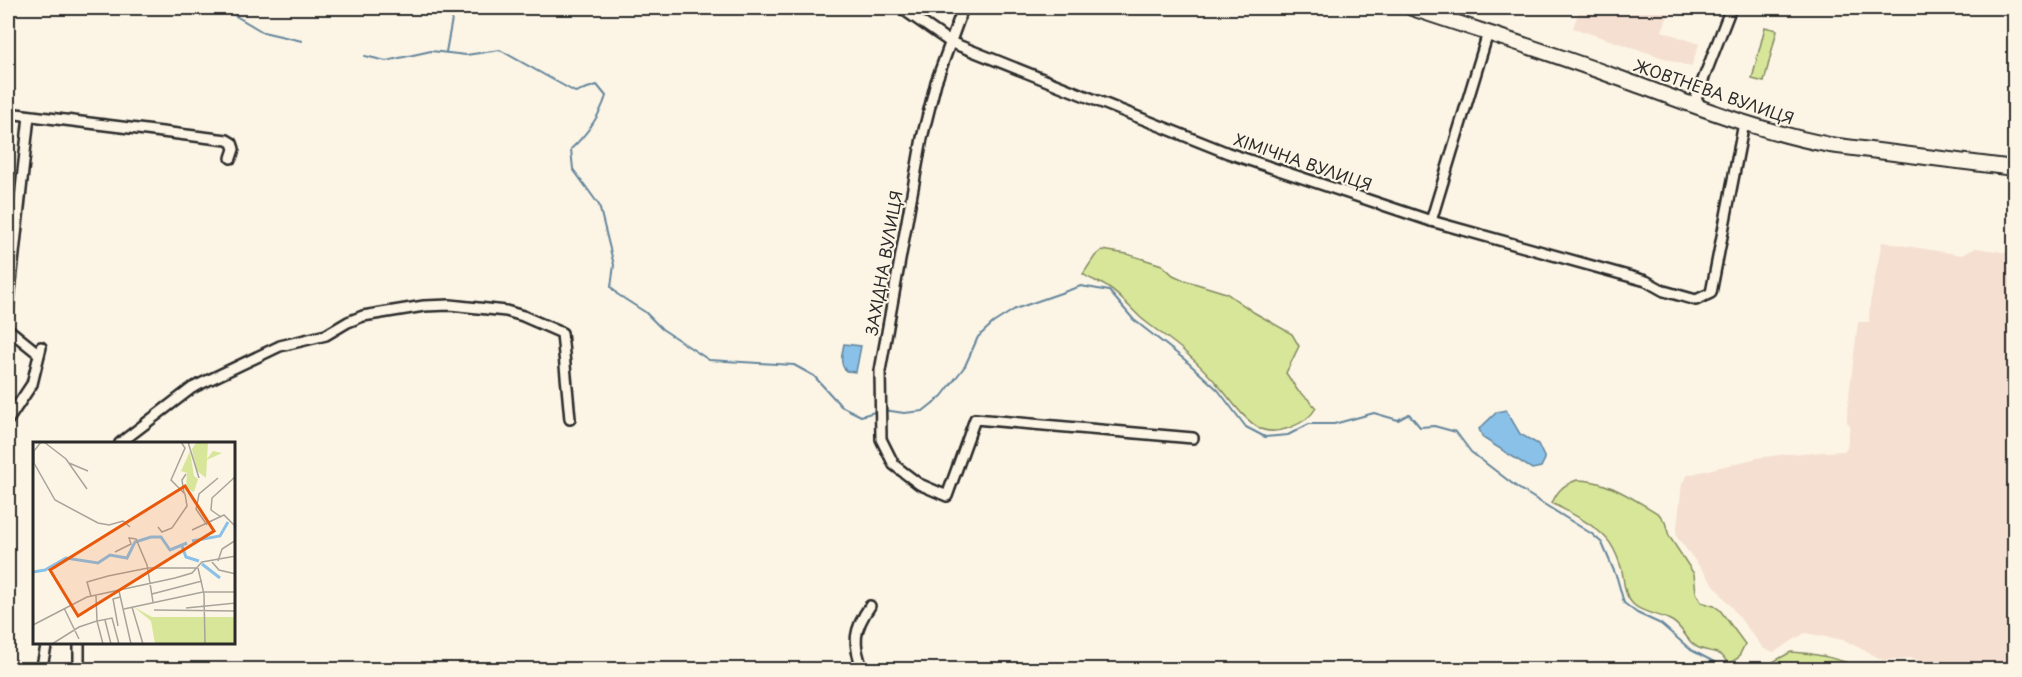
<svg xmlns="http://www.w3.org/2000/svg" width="2022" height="677" font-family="'Playpen Sans',sans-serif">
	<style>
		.built { fill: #f5dfd1 }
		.green { fill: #d7e699; stroke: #818862; stroke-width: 1.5 }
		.water { fill: #8ac1e8; stroke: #64859c; stroke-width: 1.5 }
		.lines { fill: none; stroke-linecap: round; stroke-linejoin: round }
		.stream { stroke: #64859c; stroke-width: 2 }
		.street-casing { stroke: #2b2b2b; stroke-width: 14 }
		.secondary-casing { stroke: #2b2b2b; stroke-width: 18 }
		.street { stroke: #fcf5e5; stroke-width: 9 }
		.secondary { stroke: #fcf5e5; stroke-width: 14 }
		.labels { text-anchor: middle; stroke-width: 4.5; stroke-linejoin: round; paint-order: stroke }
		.street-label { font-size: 16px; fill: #2b2b2b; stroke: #fcf5e5 }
		.inset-river { fill: none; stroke: #8ac1e8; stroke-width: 3 }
		.inset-road { fill: none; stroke: #a8a49b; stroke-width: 1.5 }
		.view { fill: #e8590c; fill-opacity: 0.15; stroke: #e8590c; stroke-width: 3 }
		.inset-edge { fill: none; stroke: #2b2b2b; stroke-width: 3 }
	</style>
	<rect width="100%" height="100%" fill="#fcf5e5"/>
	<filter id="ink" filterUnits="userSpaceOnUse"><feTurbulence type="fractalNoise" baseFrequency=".0167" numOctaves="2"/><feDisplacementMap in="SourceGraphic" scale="12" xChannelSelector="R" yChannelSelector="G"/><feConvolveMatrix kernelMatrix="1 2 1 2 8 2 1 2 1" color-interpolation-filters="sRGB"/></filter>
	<g filter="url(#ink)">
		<!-- built -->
		<g class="built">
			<path d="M1580 8H1671L1662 31 1699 44 1691 67 1573 28Z"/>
			<path d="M1882 242 1962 255 1976 248 2014 254V669H1950L1937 668 1912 658 1883 660 1844 640 1805 633 1774 652 1764 649 1676 536 1682 483 1688 475 1757 458 1787 454 1844 451 1847 447 1850 425 1847 422V412L1858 322H1869L1870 303Z"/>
		</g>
		<!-- green -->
		<g class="green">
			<path d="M1765 27 1777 30 1764 82 1752 79Z"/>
			<path d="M1102 250 1127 254 1162 265 1173 275 1184 280 1226 293 1255 313 1292 334 1299 346 1286 373 1298 391 1308 399 1316 408C1307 424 1276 437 1259 428 1245 420 1234 404 1224 392 1212 378 1199 364 1185 352 1171 339 1155 330 1141 318 1130 308 1120 295 1107 287 1099 281 1090 280 1083 274L1095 256Z"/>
			<path d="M1577 480C1608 480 1633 499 1659 514L1665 522 1669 536 1694 574 1696 592 1701 602 1714 606 1720 610 1745 644 1738 658 1728 664C1720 648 1710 654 1697 647 1686 641 1683 627 1672 621 1661 614 1644 614 1634 605 1622 594 1625 580 1621 567 1618 558 1612 544 1606 538 1592 523 1570 513 1552 503 1558 490 1563 485 1577 480Z"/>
			<path d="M1791 652C1817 653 1840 659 1864 669H1760Z"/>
		</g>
		<!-- water -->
		<g class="water">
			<path d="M844 344 861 346 856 372 846 371C839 363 842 354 844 344Z"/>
			<path d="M1506 410 1520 434 1538 444 1545 459 1541 467 1532 469 1483 438 1479 429 1497 412Z"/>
		</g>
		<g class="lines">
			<!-- stream -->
			<g class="stream">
				<path d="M222 8 263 32 302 41"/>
				<path d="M446 52 454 8"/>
				<path d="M365 56 386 61 431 51 466 55 500 50 575 92 597 85 606 96C599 118 587 134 571 149L573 169 599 205 614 265 611 287 617 294 645 312 662 329 709 360 794 365 814 376 841 406 861 416 878 411"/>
				<path d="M884 410 904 413 923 411 942 396 965 366 978 337 993 323 1015 309 1081 286 1109 291 1134 320 1184 359 1218 390 1246 427 1265 437 1288 435 1309 424H1334L1374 413 1398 420 1409 414 1420 427 1434 426 1456 432 1471 452 1518 488 1592 534 1602 543 1617 578 1624 603 1637 613 1661 624 1691 650 1722 666 1723 670"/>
			</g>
			<!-- street casing -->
			<g class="street-casing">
				<g id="street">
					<path d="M901 8 950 42 1228 153 1431 221 1646 281 1664 291 1696 300 1711 293 1744 123"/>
					<path d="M963 8 936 82 922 138 880 371 881 439 894 465 919 484 947 496 975 419 1193 438"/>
					<path d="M1701 107 1696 98 1731 8"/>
					<path d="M8 113 227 140 232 143 234 149 231 158"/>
					<path d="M1431 221 1488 33"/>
					<path d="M8 309 29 116"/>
					<path d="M8 329 39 354"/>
					<path d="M8 420 32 384 41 347"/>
					<path d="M120 443 192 388 280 346 326 335 348 322 363 316 424 306 450 305 506 311 523 316 562 333 570 419"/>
					<path d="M79 642V670"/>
					<path d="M41 670 47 642"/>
					<path d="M863 670C852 643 854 629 870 606"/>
				</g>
			</g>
			<!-- secondary casing -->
			<g class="secondary-casing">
				<path id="secondary" d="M1412 8C1480 31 1549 52 1616 77 1686 102 1756 131 1830 145L2014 168"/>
			</g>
			<!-- street -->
			<use href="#street" class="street"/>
			<!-- secondary -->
			<use href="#secondary" class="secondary"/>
		</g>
	</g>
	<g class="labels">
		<!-- street labels -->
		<g class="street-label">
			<text transform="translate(1714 92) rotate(19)" y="6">ЖОВТНЕВА ВУЛИЦЯ</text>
			<text transform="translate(1303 162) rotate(19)" y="6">ХІМІЧНА ВУЛИЦЯ</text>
			<text transform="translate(884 263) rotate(-80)" y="6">ЗАХІДНА ВУЛИЦЯ</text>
		</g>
	</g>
	<!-- overview -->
	<g transform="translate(33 442)">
		<rect width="202" height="202" fill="#fcf5e5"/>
		<path d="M158 0H175L174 17 180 9 189 11 174 18 173 36 163 28 159 7 163 1ZM157 9 161 34 165 37 161 50 153 46 154 31 148 29ZM101 165 119 175H202V202H122L118 179Z" fill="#d7e699"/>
		<path class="inset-river" d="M159 99 187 94 195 80M149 104 153 115 166 119M169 122 187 136M0 130 12 128 33 116 65 121 77 113 94 116 102 100 118 95H128L137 108 154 101"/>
		<path class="inset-road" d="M8 0 1 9V21L22 58 65 81 76 83 90 79 97 85M11 0 33 17 54 47M155 0 166 36M36 21 55 29M151 51 149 38 153 32M163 67 174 83M163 68 166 52 185 36M188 75 178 68 179 56 203 34M125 85 129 90 139 86 154 64 152 52 138 38 152 6 148 0M159 88 191 73 203 85M82 110 98 102 96 96 103 97 114 123 120 160M185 119 189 107 203 98M179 120 186 128 203 132M165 126 171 152 172 202M86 149 98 202M119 152 169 139M58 154 54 140 75 134 115 126H163M99 165 110 202M31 166 46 197M153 166 203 161M91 167 170 150H203M121 168 203 169M72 178 78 202M0 183 54 155 142 136 159 131 169 120 203 114M85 184 80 157 87 155M19 202 46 185 64 179 63 154M70 202 64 179 79 176 86 202"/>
		<path class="view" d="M152 44 181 89 45 174 17 128Z"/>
		<rect width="202" height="202" class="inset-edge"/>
	</g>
	<!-- margin -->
	<rect width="2022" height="677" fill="none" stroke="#fcf5e5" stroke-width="30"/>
	<rect x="15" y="15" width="1992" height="647" fill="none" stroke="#2b2b2b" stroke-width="2" filter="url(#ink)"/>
</svg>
